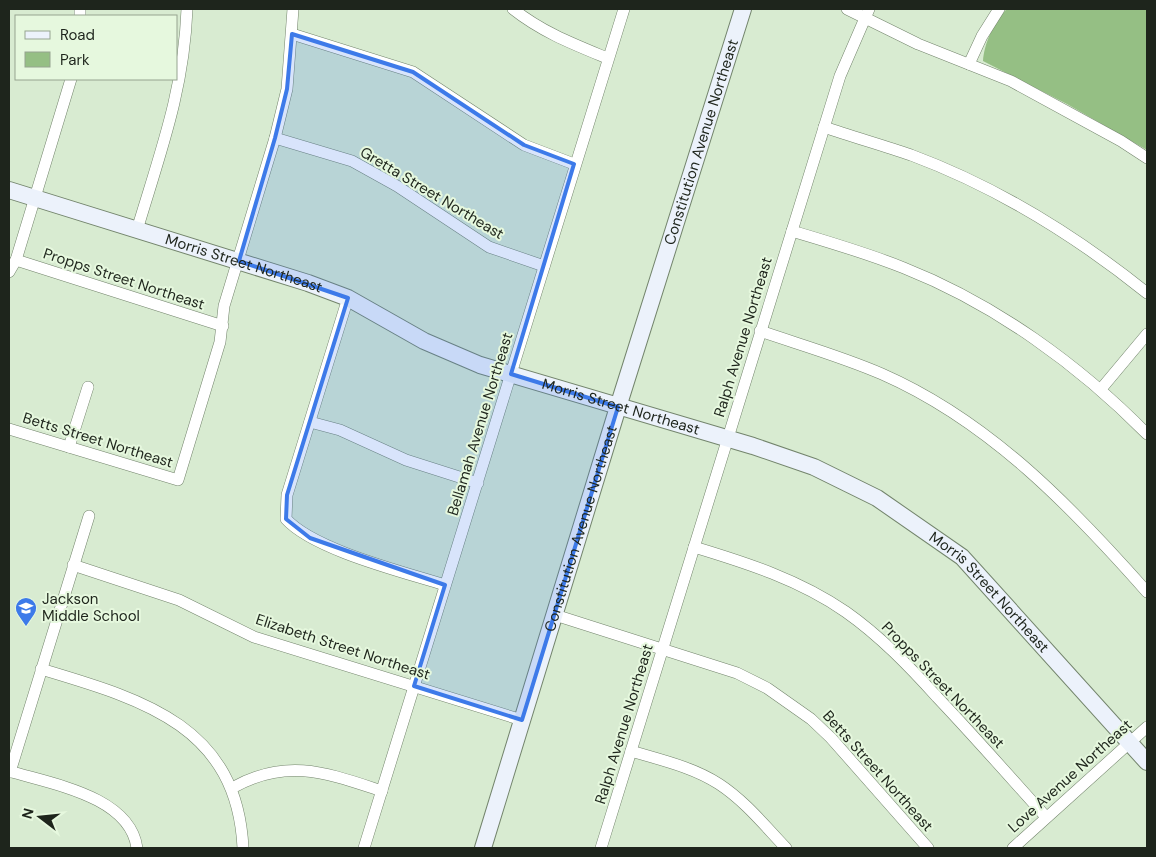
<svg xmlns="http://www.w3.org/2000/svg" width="1156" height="857" font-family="'DM Sans',sans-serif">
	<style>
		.green { fill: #95bf84 }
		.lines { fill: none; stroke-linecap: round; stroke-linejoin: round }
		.street-casing { stroke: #73846c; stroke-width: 12 }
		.secondary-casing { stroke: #73846c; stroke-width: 18 }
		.street { stroke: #fff; stroke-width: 11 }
		.secondary { stroke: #ecf2fb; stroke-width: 16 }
		.marked { fill: #3d7ae9; fill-opacity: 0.2; stroke: #3d7ae9; stroke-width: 4; stroke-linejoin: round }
		.labels { text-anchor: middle; stroke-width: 4; stroke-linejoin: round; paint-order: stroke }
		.street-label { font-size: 15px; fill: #1e251c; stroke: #e6f8de }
		.poi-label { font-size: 15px; fill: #1e251c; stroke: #e6f8de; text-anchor: start }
	</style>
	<rect width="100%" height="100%" fill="#d8ebd1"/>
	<!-- green -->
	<path class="green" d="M1007 9H1147V150L1067 104 983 61C984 44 994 21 1007 9Z"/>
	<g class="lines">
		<!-- street casing -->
		<g class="street-casing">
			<g id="street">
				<path d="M513 9C542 32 573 44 607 58"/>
				<path d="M847 9 918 44 1011 81 1121 141 1147 158"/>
				<path d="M80 16V9"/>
				<path d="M292 34 413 72 524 145 574 164"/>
				<path d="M969 64 982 36 999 9"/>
				<path d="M824 127C853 137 882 145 911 155 997 187 1076 236 1147 293"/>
				<path d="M275 138 352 161 397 186 489 247 544 266"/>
				<path d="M137 230C160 153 184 90 187 9"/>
				<path d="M792 231C829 242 867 253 904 268 995 304 1079 365 1147 434"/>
				<path d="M16 260 223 326"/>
				<path d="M9 272 16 260 71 79"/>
				<path d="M348 298 287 495 286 519C314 550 404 572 445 585"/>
				<path d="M760 331C801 345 843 357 882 374 989 421 1071 506 1147 592"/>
				<path d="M1101 389 1147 334"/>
				<path d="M310 422 340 430 406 460 478 483"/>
				<path d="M9 429 178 480 220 342 224 306 275 138 287 89 293 9"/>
				<path d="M69 447 88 387"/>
				<path d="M694 547C747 563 800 580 846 612 880 636 909 666 937 697 974 736 1010 777 1046 817"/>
				<path d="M73 565 179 600 254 637 522 720"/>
				<path d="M555 615 737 673 767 688 811 719 831 738 928 848"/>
				<path d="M41 669C141 699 237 725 243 848"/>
				<path d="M631 751C661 760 693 767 719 784 745 801 765 826 786 848"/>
				<path d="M9 771C51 784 130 796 137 848"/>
				<path d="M10 772 89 516"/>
				<path d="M232 788C287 757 327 773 382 791"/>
				<path d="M364 848 624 9"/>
				<path d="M601 848 840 76 869 9"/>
				<path d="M1013 848 1147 727"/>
			</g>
		</g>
		<!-- secondary casing -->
		<g class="secondary-casing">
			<g id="secondary">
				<path id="s1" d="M9 190 308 283 348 298 424 341 480 365 753 446 814 467 877 498 962 557 1147 762"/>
				<path id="s2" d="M483 848 618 407 743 9"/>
			</g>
		</g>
		<!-- street -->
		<use href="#street" class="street"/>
		<!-- secondary -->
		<use href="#secondary" class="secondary"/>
	</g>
	<!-- marked area -->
	<path class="marked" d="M292 34 413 72 524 145 574 164 511 374 618 407 522 720 414 686 445 585 310 538 286 519 287 495 348 298 239 261 275 138 287 89Z"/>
	<!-- icons -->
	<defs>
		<g id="school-pin" transform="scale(1.125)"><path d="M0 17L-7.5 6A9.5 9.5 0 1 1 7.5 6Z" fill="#3d7ae9" stroke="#e6f8de"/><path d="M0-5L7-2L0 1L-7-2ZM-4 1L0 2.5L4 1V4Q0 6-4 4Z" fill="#fff"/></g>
	</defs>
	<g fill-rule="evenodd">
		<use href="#school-pin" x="26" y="608"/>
	</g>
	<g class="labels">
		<!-- street labels -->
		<g class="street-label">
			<text dy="5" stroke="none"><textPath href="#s2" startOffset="739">Constitution Avenue Northeast</textPath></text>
			<text transform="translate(432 193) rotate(31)" y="5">Gretta Street Northeast</text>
			<text dy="5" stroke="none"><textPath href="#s1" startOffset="246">Morris Street Northeast</textPath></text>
			<text transform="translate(124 279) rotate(18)" y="5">Propps Street Northeast</text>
			<text transform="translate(743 337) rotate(-73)" y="5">Ralph Avenue Northeast</text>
			<text dy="5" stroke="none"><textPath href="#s1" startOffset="651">Morris Street Northeast</textPath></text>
			<text transform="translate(480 424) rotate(-73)" y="5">Bellamah Avenue Northeast</text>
			<text transform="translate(98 440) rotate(17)" y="5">Betts Street Northeast</text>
			<text dy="5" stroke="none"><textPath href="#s2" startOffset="334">Constitution Avenue Northeast</textPath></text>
			<text dy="5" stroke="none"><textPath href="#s1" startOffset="1071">Morris Street Northeast</textPath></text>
			<text transform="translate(343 647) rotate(18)" y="5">Elizabeth Street Northeast</text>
			<text transform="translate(943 685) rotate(46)" y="5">Propps Street Northeast</text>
			<text transform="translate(624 724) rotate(-73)" y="5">Ralph Avenue Northeast</text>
			<text transform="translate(878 771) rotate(48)" y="5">Betts Street Northeast</text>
			<text transform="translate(1070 776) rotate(-42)" y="5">Love Avenue Northeast</text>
		</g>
		<!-- poi labels -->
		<g class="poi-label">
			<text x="42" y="604">Jackson<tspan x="42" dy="17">Middle School</tspan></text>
		</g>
	</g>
	<!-- border -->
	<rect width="1156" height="857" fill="none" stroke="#1e251c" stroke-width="20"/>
	<!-- legend -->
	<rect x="15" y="15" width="162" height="65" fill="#e6f8de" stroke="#96a490"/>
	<rect x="25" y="31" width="25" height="8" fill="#ecf2fb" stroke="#96a490"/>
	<text x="60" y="40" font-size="15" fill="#1e251c">Road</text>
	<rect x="25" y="52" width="25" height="15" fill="#95bf84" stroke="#96a490"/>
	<text x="60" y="65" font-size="15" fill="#1e251c">Park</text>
	<!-- north arrow -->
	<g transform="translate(40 817) rotate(286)" stroke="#e6f8de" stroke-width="4" paint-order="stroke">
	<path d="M0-4L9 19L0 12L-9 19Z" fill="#1e251c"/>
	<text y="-8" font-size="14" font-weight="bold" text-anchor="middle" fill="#1e251c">N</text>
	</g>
</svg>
